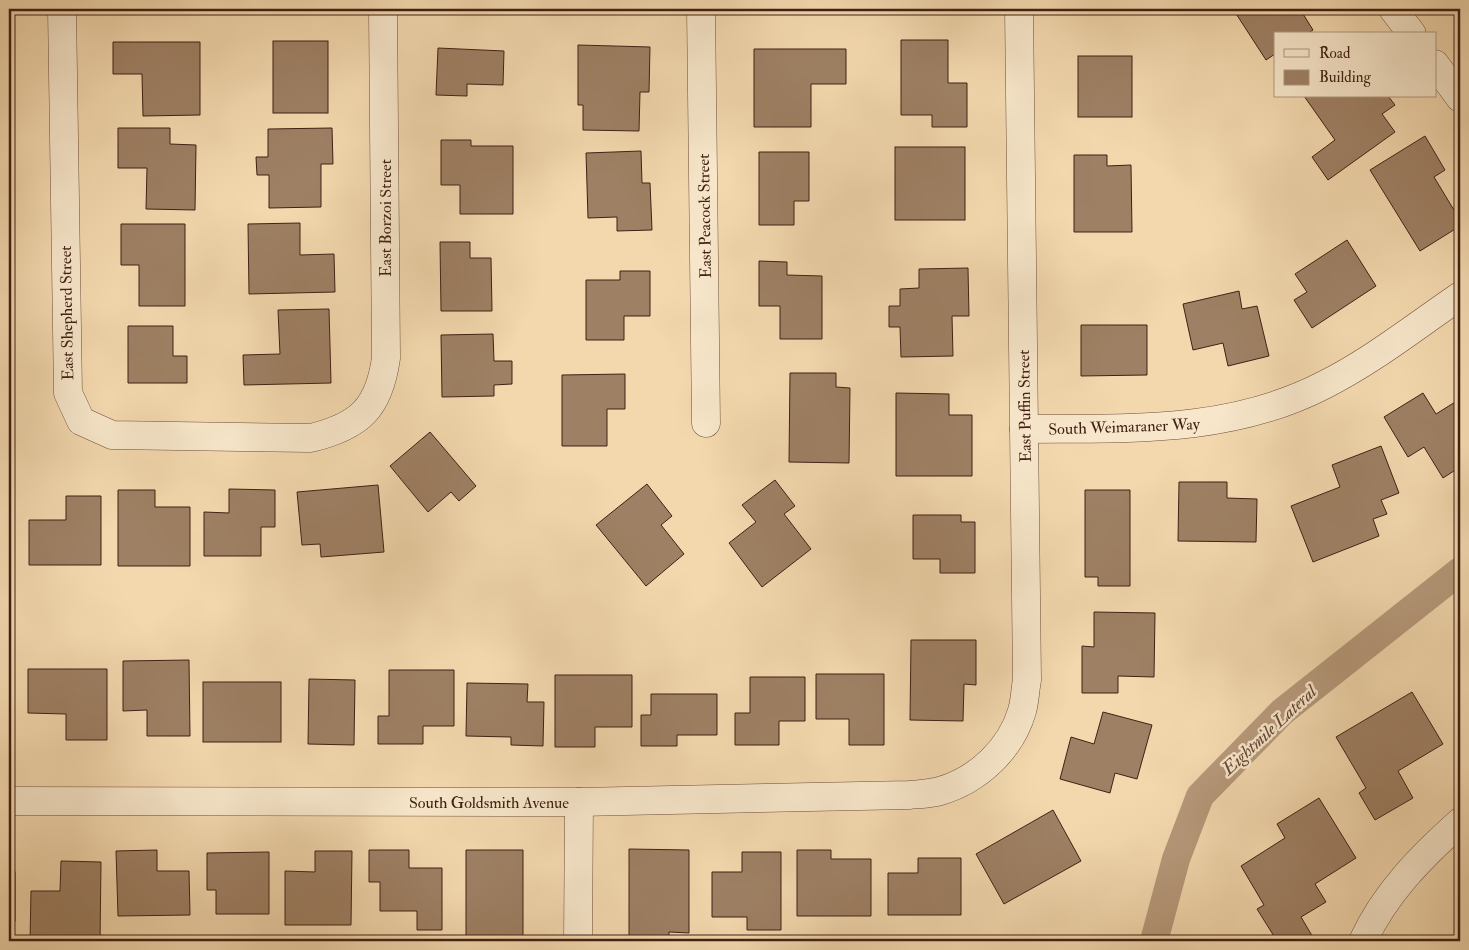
<svg xmlns="http://www.w3.org/2000/svg" width="1469" height="950" font-family="'IM FELL Double Pica',serif">
	<style>
		.lines { fill: none; stroke-linecap: round; stroke-linejoin: round }
		.canal { stroke: #b6997a; stroke-width: 28 }
		.building { fill: #9e8064; stroke: #412014 }
		.minor-casing { stroke: #6e4e3a; stroke-width: 29 }
		.minor { stroke: #f7e6ca; stroke-width: 28 }
		.labels { text-anchor: middle; stroke-width: 5; stroke-linejoin: round; paint-order: stroke }
		.street-label { font-size: 16px; fill: #412014; stroke: #f7e6ca }
		.water-label { font-size: 18px; font-style: italic; fill: #644433; stroke: #f7e6ca }
	</style>
	<rect width="100%" height="100%" fill="#f3d8ae"/>
	<filter id="stains"><feTurbulence type="fractalNoise" baseFrequency=".004" numOctaves="4"/><feColorMatrix values="0 0 0 0 .2 0 0 0 0 .09 0 0 0 0 .02 0 0 0 .5 -.17"/></filter>
	<radialGradient id="worn" r=".72"><stop offset=".6" stop-color="#630" stop-opacity="0"/><stop offset="1" stop-color="#630" stop-opacity=".3"/></radialGradient>
	<g class="lines">
		<!-- canal -->
		<path class="canal" d="M1154 941 1176 859 1200 796 1282 712 1460 571"/>
	</g>
	<!-- building -->
	<g class="building">
		<path d="M1233 9H1300L1313 30 1307 34H1275V54L1266 60Z"/>
		<path d="M901 40H948V83H967V127H932V115H901Z"/>
		<rect x="273" y="41" width="55" height="72"/>
		<path d="M113 42H200V115L143 116 142 74H113Z"/>
		<path d="M578 45 650 47 649 92H640L639 131 583 130V105H578Z"/>
		<path d="M438 48 504 51 503 85 467 84V96L436 95Z"/>
		<path d="M754 49H846V84H811V127H754Z"/>
		<rect x="1078" y="56" width="54" height="61"/>
		<rect x="9" y="93" width="3" height="44"/>
		<path d="M1304 96H1388L1395 105 1382 114 1395 132 1328 180 1312 157 1335 140Z"/>
		<path d="M118 128H170V144L196 145 195 210 146 209 147 168H118Z"/>
		<path d="M332 128 333 164H321V207L269 208V175H257L256 157H268V129Z"/>
		<path d="M1425 136 1445 170 1434 177 1460 220V226L1420 251 1370 170Z"/>
		<path d="M441 140H471V146H513V214H460V185H441Z"/>
		<rect x="895" y="147" width="70" height="73"/>
		<path d="M641 151 642 183H650L652 230 617 231V217L588 218 586 153Z"/>
		<path d="M759 152H809V201H794V225H759Z"/>
		<path d="M1074 155H1107V166L1131 165 1132 232H1074Z"/>
		<rect x="9" y="159" width="4" height="60"/>
		<path d="M300 223V255L334 254 335 292 249 294 248 224Z"/>
		<path d="M121 224H185V306H139V265H121Z"/>
		<path d="M1347 240 1376 286 1312 328 1294 300 1307 292 1295 274Z"/>
		<path d="M440 242H470V258H491L492 311H441Z"/>
		<rect x="9" y="247" width="1" height="33"/>
		<path d="M759 261 787 262V275L822 276V339H780V306H759Z"/>
		<path d="M968 268 969 316H952L953 356 901 357 900 327H889V306H900V289L919 288V269Z"/>
		<path d="M620 271H650V316H624V340H586V280H620Z"/>
		<path d="M1239 291 1242 309 1257 306 1269 356 1228 366 1223 343 1193 350 1183 304Z"/>
		<path d="M329 309 331 383 244 385 243 355 280 354 278 310Z"/>
		<path d="M1081 325H1147V375L1081 376Z"/>
		<path d="M128 326H173V356H187V383H128Z"/>
		<path d="M493 334 494 361H512V384L494 385V396L442 397 441 335Z"/>
		<path d="M9 365H12L11 402H9Z"/>
		<path d="M790 373H836V387L850 388 849 463 789 462Z"/>
		<path d="M625 374V409H607V446H562V375Z"/>
		<path d="M896 393 949 394V415H972V476H896Z"/>
		<path d="M1423 393 1436 414 1460 399V467L1443 478 1424 447 1408 457 1384 417Z"/>
		<path d="M430 432 476 486 459 501 451 492 428 512 390 466Z"/>
		<path d="M1381 446 1399 493 1381 500 1387 514 1373 519 1379 536 1313 562 1291 506 1340 487 1332 465Z"/>
		<path d="M775 480 795 506 784 514 811 549 762 587 729 543 756 522 742 505Z"/>
		<path d="M1179 482H1227V498L1257 499 1256 542 1178 541Z"/>
		<path d="M647 484 672 516 661 525 684 554 646 586 596 525Z"/>
		<path d="M378 485 384 552 321 557 320 544 302 545 297 492Z"/>
		<path d="M229 489 275 490V527H261V556H204V512L229 513Z"/>
		<path d="M118 490H155V507H190V566H118Z"/>
		<path d="M1085 490H1130V586H1098V577H1085Z"/>
		<path d="M66 496H101V565H29V520H66Z"/>
		<path d="M913 515H961V522H975V573H940V559H913Z"/>
		<path d="M1094 612 1155 613 1154 677 1118 676V693H1082V646L1094 647Z"/>
		<path d="M911 640H976V685L964 684 963 721 910 720Z"/>
		<path d="M189 660 190 736H147V710L123 711V661Z"/>
		<path d="M28 669H107V740H66V714L28 713Z"/>
		<path d="M389 670H454V726H423V744H378V716H389Z"/>
		<path d="M816 674H884V745H849V719H816Z"/>
		<path d="M555 675H632V727H595V747H555Z"/>
		<path d="M750 677H805V721H779V745H735V713H750Z"/>
		<path d="M309 679 355 680 354 745 308 744Z"/>
		<rect x="203" y="682" width="78" height="60"/>
		<path d="M467 683 528 684 527 702H544L543 746 511 745V737L466 736Z"/>
		<path d="M1412 692 1443 744 1398 771 1413 798 1375 820 1359 793 1366 788 1336 737Z"/>
		<path d="M651 694H717V735H677V746H641V715H651Z"/>
		<path d="M1103 712 1152 725 1137 779 1115 773 1110 793 1060 779 1071 737 1094 744Z"/>
		<path d="M1319 798 1356 858 1315 884 1326 902 1301 917 1314 939 1309 941H1277L1257 909 1264 905 1241 866 1285 838 1277 824Z"/>
		<path d="M1053 810 1081 861 1004 904 976 854Z"/>
		<path d="M629 849 689 850V933L669 932V941H629Z"/>
		<path d="M157 850V871H189L190 915 118 916 116 851Z"/>
		<path d="M369 850H409V868H442V930H417V911H380V882H369Z"/>
		<path d="M466 850H523V937L466 938Z"/>
		<path d="M797 850H831V859H871V916H797Z"/>
		<path d="M315 851H352L351 925H285V871L315 872Z"/>
		<path d="M269 852V914H216V890H207V853Z"/>
		<path d="M742 852H781V930H747V917H712V872H742Z"/>
		<path d="M918 858H961V915H888V873H918Z"/>
		<path d="M61 861 101 862 100 941H30L31 891H60Z"/>
		<rect x="9" y="872" width="6" height="49"/>
	</g>
	<g class="lines">
		<!-- minor casing -->
		<g class="minor-casing">
			<g id="minor">
				<path d="M62 9 68 393 81 421 112 435 311 438C360 426 379 408 386 358L383 9"/>
				<path d="M701 9 706 423"/>
				<path d="M1393 9 1412 34"/>
				<path d="M1435 64 1460 98"/>
				<path d="M1024 429C1128 428 1229 434 1324 385 1372 361 1416 326 1460 296"/>
				<path d="M9 801 579 802 909 795C919 794 930 794 940 791 978 780 1011 749 1022 711 1025 701 1025 690 1027 680L1019 9"/>
				<path d="M578 941 579 802"/>
				<path d="M1363 941C1385 893 1421 857 1460 822"/>
			</g>
		</g>
		<!-- minor -->
		<use href="#minor" class="minor"/>
	</g>
	<g class="labels">
		<!-- street labels -->
		<g class="street-label">
			<text transform="translate(704 216) rotate(-91)" y="6">East Peacock Street</text>
			<text transform="translate(385 218) rotate(-90)" y="6">East Borzoi Street</text>
			<text transform="translate(66 313) rotate(-91)" y="6">East Shepherd Street</text>
			<text transform="translate(1024 406) rotate(-91)" y="6">East Puffin Street</text>
			<text transform="translate(1124 426) rotate(-2)" y="6">South Weimaraner Way</text>
			<text x="489" y="808">South Goldsmith Avenue</text>
		</g>
		<!-- water labels -->
		<g class="water-label">
			<text transform="translate(1269 730) rotate(-43)" y="6">Eightmile Lateral</text>
		</g>
	</g>
	<!-- margin -->
	<rect width="1469" height="950" fill="none" stroke="#f3d8ae" stroke-width="30"/>
	<rect x="10" y="10" width="1449" height="930" fill="none" stroke="#412014" stroke-width="2.5"/>
	<rect x="15" y="15" width="1439" height="920" fill="none" stroke="#412014"/>
	<!-- legend -->
	<rect x="1274" y="32" width="162" height="65" fill="#f7e6ca" stroke="#ae9781"/>
	<rect x="1284" y="49" width="25" height="8" fill="#f7e6ca" stroke="#ae9781"/>
	<text x="1319" y="58" font-size="15" fill="#412014">Road</text>
	<rect x="1284" y="70" width="25" height="15" fill="#9e8064" stroke="#ae9781"/>
	<text x="1319" y="82" font-size="15" fill="#412014">Building</text>
	<rect width="100%" height="100%" filter="url(#stains)"/>
	<rect width="100%" height="100%" fill="url(#worn)"/>
</svg>
